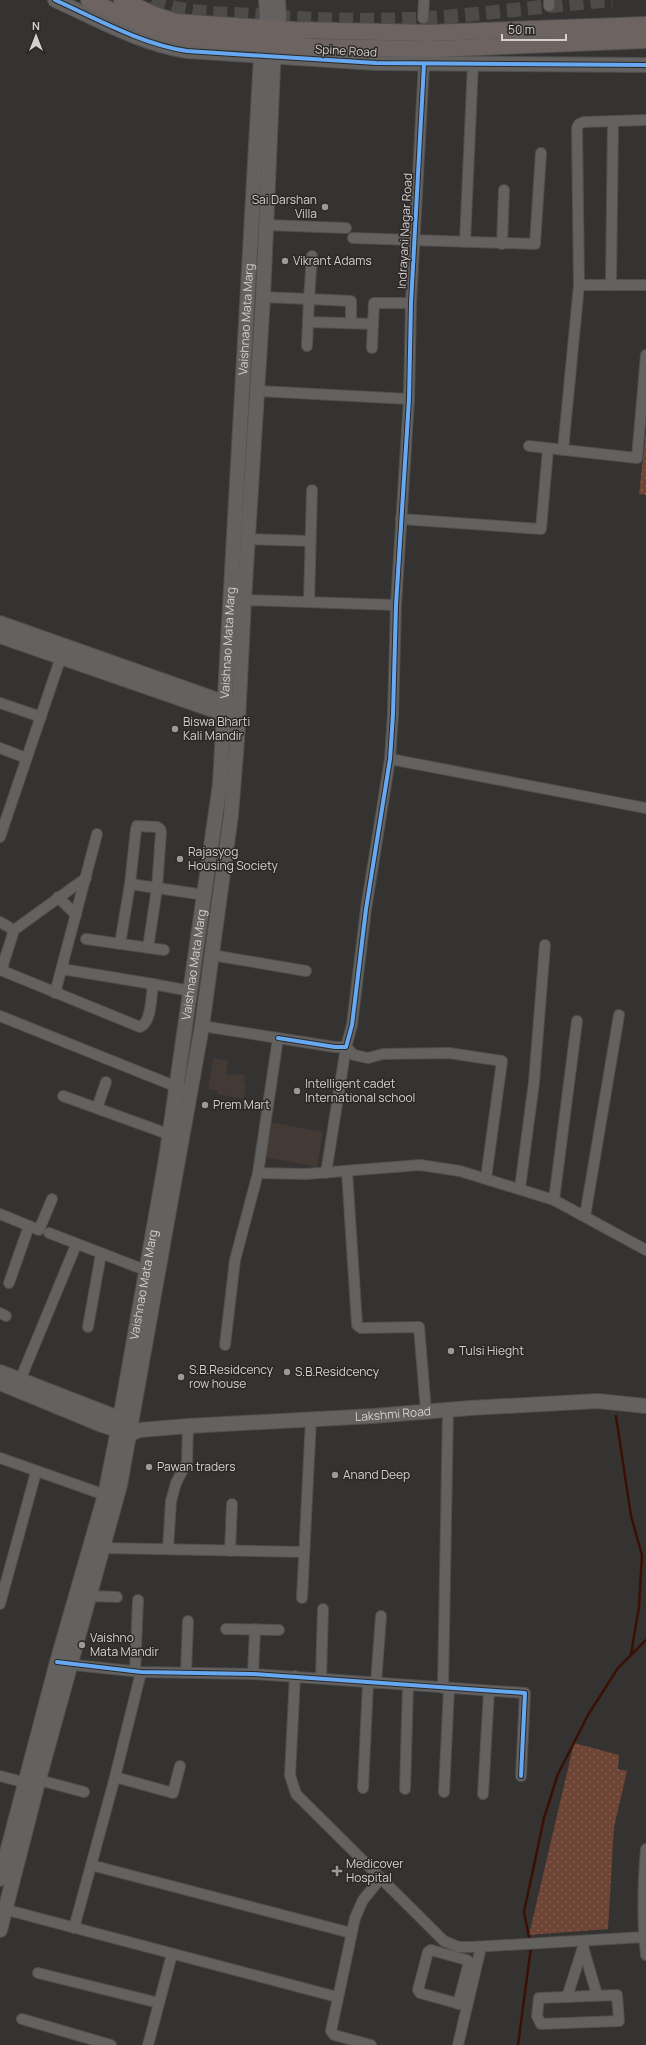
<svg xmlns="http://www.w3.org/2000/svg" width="646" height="2045" font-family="Manrope,sans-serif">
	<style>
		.built { fill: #433935 }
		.park { fill: url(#park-dots) }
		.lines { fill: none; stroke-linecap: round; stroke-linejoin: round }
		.stream { stroke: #3a1004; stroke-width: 2.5 }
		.secondary-tunnel { stroke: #4d4b4a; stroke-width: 14; stroke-dasharray: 14 7; stroke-linecap: butt }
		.street-casing { stroke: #504f4e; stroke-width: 12 }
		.secondary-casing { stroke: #504f4e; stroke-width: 16 }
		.primary-casing { stroke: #504f4e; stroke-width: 18 }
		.street { stroke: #636261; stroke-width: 10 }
		.secondary { stroke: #636261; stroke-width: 14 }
		.primary { stroke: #6d6461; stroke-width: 16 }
		.cycleway-casing { stroke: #2c2827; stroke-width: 6 }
		.cycleway { stroke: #66a8f1; stroke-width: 4 }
		.poi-dot { fill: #9c9998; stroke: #2c2827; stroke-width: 1.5 }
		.labels { text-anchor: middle; stroke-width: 3; stroke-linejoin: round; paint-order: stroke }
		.street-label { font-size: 12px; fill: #d3d0cf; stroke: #2c2827 }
		.poi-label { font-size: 12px; fill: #d3d0cf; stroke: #2c2827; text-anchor: start }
	</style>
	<defs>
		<pattern id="park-dots" width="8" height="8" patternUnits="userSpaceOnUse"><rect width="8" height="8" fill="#6e4434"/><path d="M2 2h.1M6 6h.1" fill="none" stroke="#825e50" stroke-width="1.8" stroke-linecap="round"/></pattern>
	</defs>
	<rect width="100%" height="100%" fill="#353332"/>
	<!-- built -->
	<g class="built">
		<path d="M213 1058 228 1061 226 1074 245 1075 244 1083H246L244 1099 218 1094V1091L208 1089Z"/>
		<path d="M270 1122 323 1132 317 1167 265 1157Z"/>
	</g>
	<!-- park -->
	<g class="park">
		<path d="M646 431V495L639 494Z"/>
		<path d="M574 1743 619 1755 618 1769 627 1771 614 1827 608 1929 529 1935Z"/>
	</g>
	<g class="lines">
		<!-- stream -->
		<g class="stream">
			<path d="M616 1416 631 1516 642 1555 639 1607 631 1654"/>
			<path d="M530 1942 524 1912 544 1818 558 1774 588 1715 618 1668 646 1640"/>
			<path d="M518 2045 531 1947"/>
		</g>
		<!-- secondary-tunnel -->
		<path class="secondary-tunnel" d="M152 0C183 14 219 13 253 15 316 20 380 22 443 17 500 12 556 5 612 0"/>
		<!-- street casing -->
		<g class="street-casing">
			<g id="street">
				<path d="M549 6V0"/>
				<path d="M423 18 424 0"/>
				<path d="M646 120 584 122 579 124 577 128 579 285H646"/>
				<path d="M267 225 346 228"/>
				<path d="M353 238 535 244 541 153"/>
				<path d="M465 242 473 64"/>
				<path d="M502 244 504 190"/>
				<path d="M312 256 309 299 351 301V323"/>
				<path d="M611 284 613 121"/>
				<path d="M263 297 309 299 308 322 373 324 374 303H411"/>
				<path d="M307 346 308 322"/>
				<path d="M372 348 373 324"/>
				<path d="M258 391 409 399"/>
				<path d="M529 446 637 458 646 355"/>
				<path d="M563 450 579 285"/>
				<path d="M401 519 541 529 548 449"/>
				<path d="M248 539 310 541"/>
				<path d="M244 600 396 605"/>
				<path d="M309 602 312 490"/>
				<path d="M0 703 41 717"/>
				<path d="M0 748 26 758"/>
				<path d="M390 759 646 808"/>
				<path d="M0 837 63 651"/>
				<path d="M86 878 14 930 3 965V971L140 1027C152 1022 151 996 153 984L190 991"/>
				<path d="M130 884 205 895"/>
				<path d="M58 897 76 915"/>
				<path d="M0 922 14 930"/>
				<path d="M86 939 164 950"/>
				<path d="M120 944 130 884 136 829 137 826 157 827 160 829 161 832 157 888 148 948"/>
				<path d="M212 955 306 971"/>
				<path d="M62 969 153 984"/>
				<path d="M55 993 97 834"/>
				<path d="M0 1016 182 1089"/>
				<path d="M202 1026 278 1038 258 1173 235 1260 225 1345"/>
				<path d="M278 1038 335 1047H346L352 1025 366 909 390 759 393 714 396 605 409 399 411 303 424 64"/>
				<path d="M346 1047 354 1055 368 1058 383 1054 449 1053 502 1061 486 1178"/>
				<path d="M63 1096 168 1134"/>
				<path d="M97 1108 106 1082"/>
				<path d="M347 1171 357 1325 361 1328 419 1327 426 1411"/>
				<path d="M258 1173 306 1174 420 1165 460 1171 554 1200 646 1250"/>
				<path d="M326 1173 346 1047"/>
				<path d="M520 1188 534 1082 545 945"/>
				<path d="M554 1200 577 1021"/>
				<path d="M0 1214 39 1230 52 1199"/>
				<path d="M585 1216 619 1015"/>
				<path d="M49 1233 145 1270"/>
				<path d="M9 1283 29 1226"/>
				<path d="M0 1313 6 1316"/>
				<path d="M88 1327 101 1254"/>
				<path d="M18 1385 76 1245"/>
				<path d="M0 1458 105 1495"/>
				<path d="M104 1548 304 1552"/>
				<path d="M168 1549 171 1501 176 1483 187 1462 188 1426"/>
				<path d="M230 1551 232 1504"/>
				<path d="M91 1596 117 1597"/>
				<path d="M302 1598 311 1419"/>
				<path d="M0 1604 36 1472"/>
				<path d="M226 1629 279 1630"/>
				<path d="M65 1664 141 1672 253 1674 525 1693 521 1776"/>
				<path d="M135 1671 138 1600"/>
				<path d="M186 1672 188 1621"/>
				<path d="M253 1674 255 1629"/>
				<path d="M295 1676 290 1775 296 1794 444 1941 459 1947H472L644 1937"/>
				<path d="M321 1678 323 1609"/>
				<path d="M376 1683 381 1616"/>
				<path d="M443 1688 448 1409"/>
				<path d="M0 1776 31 1784"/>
				<path d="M115 1777 173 1793 180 1766"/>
				<path d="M39 1780 84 1792"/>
				<path d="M363 1788 368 1683"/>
				<path d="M405 1789 408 1686"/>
				<path d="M444 1792 449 1689"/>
				<path d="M483 1794 489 1691"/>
				<path d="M646 1849C643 1884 642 1920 646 1955"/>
				<path d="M91 1865 351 1933"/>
				<path d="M0 1908 337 1997"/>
				<path d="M74 1928 115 1777 141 1672"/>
				<path d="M583 1947 597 1995"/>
				<path d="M38 1973 159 2003"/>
				<path d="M617 1995 619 2021 541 2024 537 2016 539 1998Z"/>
				<path d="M567 1997 585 1941"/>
				<path d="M458 2004 469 1962 467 1960 431 1950 428 1952 418 1990 420 1993 467 2006"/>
				<path d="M22 2019 111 2045"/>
				<path d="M148 2045 172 1954"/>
				<path d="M371 2045 334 2035 331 2031 355 1918 363 1900 380 1879"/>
				<path d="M458 2045 481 1947"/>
			</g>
		</g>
		<!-- secondary casing -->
		<g class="secondary-casing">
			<g id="secondary">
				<path d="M55 0C97 19 141 44 187 51L376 63 646 65"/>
				<path d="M0 623 232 705"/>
				<path d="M0 636 233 717"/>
				<path d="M0 1372 129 1422"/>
				<path id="s1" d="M0 1383 102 1425 130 1434 140 1430 188 1426 373 1416 470 1408 598 1401 646 1406"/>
				<path id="s2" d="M0 1879 57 1662 105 1495 118 1430 166 1159 220 784 261 56 267 16 266 0"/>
				<path d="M0 1930 37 1786 120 1485 202 1026 231 815 237 741 244 600 263 297 274 45 279 17 278 0"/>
			</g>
		</g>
		<!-- primary casing -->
		<g class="primary-casing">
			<g id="primary">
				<path d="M89 0C121 15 151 31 186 38L314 47 434 49 646 40"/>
				<path d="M122 0 152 14 176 22 294 30 430 33 646 25"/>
			</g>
		</g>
		<!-- street -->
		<use href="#street" class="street"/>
		<!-- secondary -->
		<use href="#secondary" class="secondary"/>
		<!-- primary -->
		<use href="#primary" class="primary"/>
		<!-- cycleway casing -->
		<g class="cycleway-casing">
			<g id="cycleway">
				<path d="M55 0C97 19 141 44 187 51L376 63 646 65"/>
				<path d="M278 1038 335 1047H346L352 1025 366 909 390 759 393 714 396 605 409 399 411 303 424 64"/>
				<path d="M57 1662 141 1672 253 1674 525 1693 521 1776"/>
			</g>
		</g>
		<!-- cycleway -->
		<use href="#cycleway" class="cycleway"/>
	</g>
	<!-- markers -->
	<g class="poi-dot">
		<circle cx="325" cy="207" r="4"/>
		<circle cx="285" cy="261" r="4"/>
		<circle cx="175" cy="729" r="4"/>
		<circle cx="180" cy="859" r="4"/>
		<circle cx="297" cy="1091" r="4"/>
		<circle cx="205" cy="1105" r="4"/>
		<circle cx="451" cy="1351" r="4"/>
		<circle cx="287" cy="1372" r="4"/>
		<circle cx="181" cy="1377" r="4"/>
		<circle cx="149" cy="1467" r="4"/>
		<circle cx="335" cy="1475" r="4"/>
		<circle cx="82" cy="1645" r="4"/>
		<path d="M335 1865h4v4h4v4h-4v4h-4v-4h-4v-4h4z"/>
	</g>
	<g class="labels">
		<!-- street labels -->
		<g class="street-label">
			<text transform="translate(346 51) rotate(3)" y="4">Spine Road</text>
			<text transform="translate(405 231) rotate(-87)" y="4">Indrayani Nagar Road</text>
			<text dy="4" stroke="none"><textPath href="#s2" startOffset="1584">Vaishnao Mata Marg</textPath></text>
			<text dy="4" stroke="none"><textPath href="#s2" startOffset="1260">Vaishnao Mata Marg</textPath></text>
			<text dy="4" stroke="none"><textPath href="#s2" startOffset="936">Vaishnao Mata Marg</textPath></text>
			<text dy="4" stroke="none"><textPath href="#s2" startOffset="612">Vaishnao Mata Marg</textPath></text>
			<text dy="4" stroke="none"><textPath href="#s1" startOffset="404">Lakshmi Road</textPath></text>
		</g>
		<!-- poi labels -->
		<g class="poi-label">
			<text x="317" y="204" text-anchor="end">Sai Darshan<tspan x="317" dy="14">Villa</tspan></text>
			<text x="293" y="265">Vikrant Adams</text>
			<text x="183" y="726">Biswa Bharti<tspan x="183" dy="14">Kali Mandir</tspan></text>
			<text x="188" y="856">Rajasyog<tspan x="188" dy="14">Housing Society</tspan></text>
			<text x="305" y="1088">Intelligent cadet<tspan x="305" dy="14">International school</tspan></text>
			<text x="213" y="1109">Prem Mart</text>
			<text x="459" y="1355">Tulsi Hieght</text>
			<text x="189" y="1374">S.B.Residcency<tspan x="189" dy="14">row house</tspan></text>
			<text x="295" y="1376">S.B.Residcency</text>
			<text x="157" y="1471">Pawan traders</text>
			<text x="343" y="1479">Anand Deep</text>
			<text x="90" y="1642">Vaishno<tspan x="90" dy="14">Mata Mandir</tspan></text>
			<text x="346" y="1868">Medicover<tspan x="346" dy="14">Hospital</tspan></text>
		</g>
	</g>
	<!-- north arrow -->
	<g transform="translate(36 36)" stroke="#2c2827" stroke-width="3" paint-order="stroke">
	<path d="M0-3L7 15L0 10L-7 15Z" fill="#d3d0cf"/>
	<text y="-6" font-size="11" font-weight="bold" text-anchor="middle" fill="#d3d0cf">N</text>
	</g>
	<!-- scale -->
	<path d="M502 34v6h64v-6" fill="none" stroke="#d3d0cf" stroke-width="2"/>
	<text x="508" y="34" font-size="12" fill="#d3d0cf" stroke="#2c2827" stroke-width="3" paint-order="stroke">50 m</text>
</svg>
